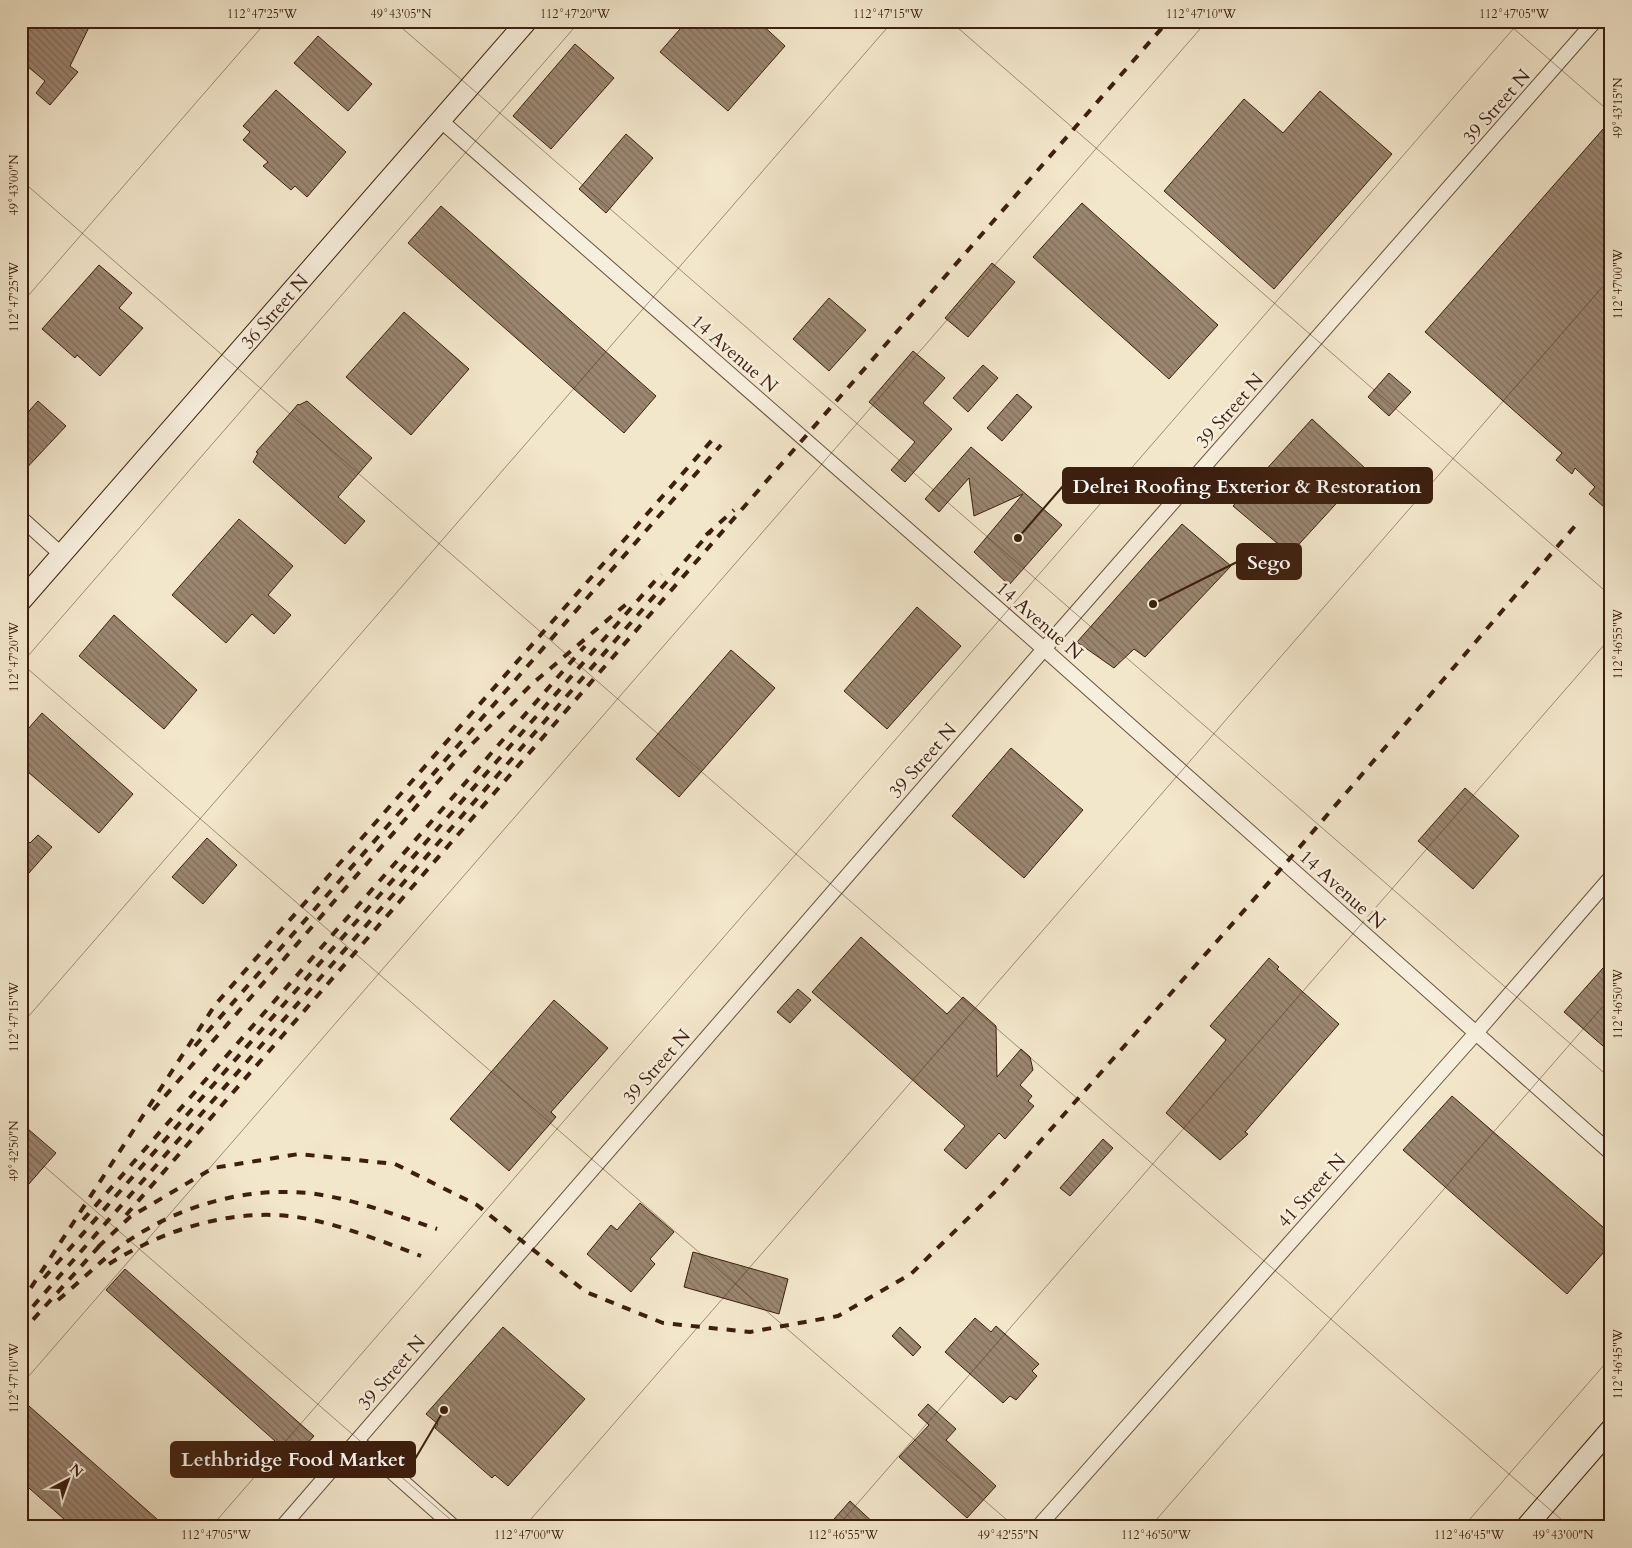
<svg xmlns="http://www.w3.org/2000/svg" width="1632" height="1548" font-family="Cardo,serif">
	<style>
		.building { fill: url(#building-back-hatch); stroke: #3c1f0f }
		.lines { fill: none; stroke-linecap: round; stroke-linejoin: round }
		.street-casing { stroke: #6a513e; stroke-width: 16 }
		.secondary-casing { stroke: #3c1f0f; stroke-width: 22 }
		.street { stroke: #f7efdd; stroke-width: 14 }
		.secondary { stroke: #f7efdd; stroke-width: 20 }
		.rail { stroke: #3c1f0f; stroke-width: 4; stroke-dasharray: 9 9; stroke-linecap: butt }
		.ticks { fill: none; stroke: #3c1f0f; stroke-width: 1; stroke-opacity: 0.45 }
		.labels { text-anchor: middle; stroke-width: 5; stroke-linejoin: round; paint-order: stroke }
		.street-label { font-size: 19px; fill: #3c1f0f; stroke: #f7efdd }
		.leader { fill: none; stroke: #3c1f0f; stroke-width: 2 }
		.callout-dot { fill: #3c1f0f; stroke: #f7efdd; stroke-width: 2 }
		.callout { fill: #3c1f0f; stroke: #3c1f0f; stroke-width: 2 }
		.callout-label { font-size: 20px; text-anchor: middle; font-weight: bold; fill: #fff }
		.neatline { fill: none; stroke: #3c1f0f; stroke-width: 2 }
		.ticks-label { font-size: 12px; text-anchor: middle; fill: #3c1f0f }
	</style>
	<defs>
		<pattern id="building-back-hatch" width="6" height="6" patternUnits="userSpaceOnUse" patternTransform="scale(1.25)"><rect width="6" height="6" fill="#9b8671"/><path d="M-1 5l2 2M0 0l6 6M5-1l2 2" fill="none" stroke="#806d5b"/></pattern>
	</defs>
	<rect width="100%" height="100%" fill="#f2e6cb"/>
	<filter id="stains"><feTurbulence type="fractalNoise" baseFrequency=".004" numOctaves="4"/><feColorMatrix values="0 0 0 0 .2 0 0 0 0 .09 0 0 0 0 .02 0 0 0 .5 -.17"/></filter>
	<radialGradient id="worn" r=".72"><stop offset=".6" stop-color="#630" stop-opacity="0"/><stop offset="1" stop-color="#630" stop-opacity=".3"/></radialGradient>
	<!-- building -->
	<g class="building">
		<path d="M21 21H92L70 66 78 72 50 105 36 93 45 81 21 61Z"/>
		<path d="M687 21H758L785 46 728 111 660 52Z"/>
		<path d="M318 36 372 84 348 111 294 63Z"/>
		<path d="M575 44 614 78 551 149 513 116Z"/>
		<path d="M276 90 346 152 307 197 295 186 291 190 263 166 268 162 243 140 250 132 243 126Z"/>
		<path d="M1320 91 1392 154 1274 289 1164 191 1244 99 1283 133Z"/>
		<path d="M1611 120V513L1589 494 1595 487 1575 468 1572 474 1556 460 1562 453 1425 332Z"/>
		<path d="M626 134 653 158 606 213 579 189Z"/>
		<path d="M1082 203 1218 325 1169 379 1033 257Z"/>
		<path d="M441 206 656 396 624 433 408 243Z"/>
		<path d="M992 263 1015 282 968 337 945 318Z"/>
		<path d="M99 265 132 293 119 308 143 328 100 376 77 355 75 358 42 329Z"/>
		<path d="M829 298 866 330 829 371 793 339Z"/>
		<path d="M404 312 469 369 411 435 346 377Z"/>
		<path d="M913 351 945 378 923 403 952 429 905 482 891 470 915 442 869 402Z"/>
		<path d="M983 365 998 378 968 412 953 398Z"/>
		<path d="M1389 373 1411 392 1389 416 1368 397Z"/>
		<path d="M1017 394 1032 407 1002 441 987 428Z"/>
		<path d="M38 401 66 426 21 474V420Z"/>
		<path d="M307 401 372 458 338 497 365 521 345 544 253 462 258 453 256 452 293 410 298 404 299 405Z"/>
		<path d="M1312 419 1367 470 1290 554 1233 506Z"/>
		<path d="M971 447 1062 525 1009 585 974 552 1023 494 974 516 969 478 939 512 925 499Z"/>
		<path d="M239 519 293 566 268 595 291 615 274 634 252 614 226 643 172 595Z"/>
		<path d="M1182 524 1231 566 1145 657 1134 649 1114 668 1077 642Z"/>
		<path d="M917 607 961 646 887 729 844 691Z"/>
		<path d="M114 615 197 690 164 729 79 656Z"/>
		<path d="M731 650 775 688 679 797 636 759Z"/>
		<path d="M42 713 133 794 99 833 21 766V737Z"/>
		<path d="M1011 748 1083 810 1024 878 952 816Z"/>
		<path d="M1465 788 1519 836 1473 889 1418 841Z"/>
		<path d="M21 835 30 843 38 835 52 847 21 882Z"/>
		<path d="M207 838 237 865 203 904 172 877Z"/>
		<path d="M861 937 947 1014 963 997 996 1026 997 1077 1021 1049 1030 1057 1033 1070 1020 1085 1032 1096 1028 1101 1034 1106 1005 1139 999 1133 966 1169 944 1150 965 1126 812 992Z"/>
		<path d="M1269 958 1279 967 1277 969 1339 1024 1245 1132 1248 1134 1220 1160 1166 1113 1226 1040 1210 1026Z"/>
		<path d="M1611 959V1053L1564 1012Z"/>
		<path d="M798 989 811 1000 790 1023 777 1012Z"/>
		<path d="M554 1000 608 1048 551 1112 556 1117 509 1171 450 1119Z"/>
		<path d="M1452 1096 1611 1234V1244L1567 1294 1403 1150Z"/>
		<path d="M21 1123 56 1153 21 1193Z"/>
		<path d="M1103 1139 1113 1148 1070 1196 1060 1188Z"/>
		<path d="M640 1203 674 1232 650 1259 655 1264 631 1292 587 1254 611 1225 617 1230Z"/>
		<path d="M693 1252 788 1279 779 1314 684 1287Z"/>
		<path d="M125 1269 314 1436 294 1458 106 1290Z"/>
		<path d="M975 1318 991 1332 996 1326 1039 1364 1032 1371 1037 1376 1016 1400 1010 1396 1003 1403 945 1352Z"/>
		<path d="M503 1327 585 1399 508 1486 495 1475 492 1478 435 1428 438 1424 426 1414Z"/>
		<path d="M900 1327 921 1347 913 1356 892 1336Z"/>
		<path d="M21 1399 166 1527H73L21 1481Z"/>
		<path d="M928 1404 956 1429 946 1440 996 1486 967 1518 899 1457 929 1425 918 1415Z"/>
		<path d="M850 1501 878 1527H827Z"/>
	</g>
	<g class="lines">
		<!-- street casing -->
		<g class="street-casing">
			<g id="street">
				<path d="M440 120 1044 649 1611 1153"/>
				<path d="M21 518 62 555"/>
				<path d="M357 1441 454 1527"/>
				<path d="M282 1527 1044 649 1595 21"/>
				<path d="M1038 1527 1475 1034 1611 877"/>
			</g>
		</g>
		<!-- secondary casing -->
		<g class="secondary-casing">
			<g id="secondary">
				<path id="s1" d="M21 601 527 21"/>
				<path d="M1526 1527 1611 1429"/>
			</g>
		</g>
		<!-- street -->
		<use href="#street" class="street"/>
		<!-- secondary -->
		<use href="#secondary" class="secondary"/>
		<!-- rail -->
		<g class="rail">
			<path d="M706 535 734 510"/>
			<path d="M195 1046 721 445"/>
			<path d="M153 1110 462 754 532 684 631 600"/>
			<path d="M126 1215 1168 21"/>
			<path d="M83 1220 585 646"/>
			<path d="M98 1247 130 1217 213 1168 299 1154 395 1164 477 1205 586 1292 663 1323 750 1332 838 1316 911 1274 999 1188 1286 863 1575 526"/>
			<path d="M109 1264C166 1228 240 1205 308 1219 347 1227 384 1242 421 1256"/>
			<path d="M44 1278 661 574"/>
			<path d="M58 1300C80 1282 101 1260 125 1243 178 1206 244 1187 308 1193 352 1198 395 1215 437 1229"/>
			<path d="M21 1303 215 1005 713 439"/>
			<path d="M21 1320 712 530"/>
			<path d="M21 1333 103 1242"/>
		</g>
	</g>
	<!-- ticks -->
	<path class="ticks" d="M394 21 1611 1079M950 21 1611 596M1505 21 1611 113M21 180 1570 1527M21 304 267 21M21 663 1015 1527M21 664 580 21M21 1025 893 21M21 1146 459 1527M21 1385 1207 21M211 1527 1520 21M524 1527 1611 277M837 1527 1611 637M1150 1527 1611 997M1463 1527 1611 1357"/>
	<g class="labels">
		<!-- street labels -->
		<g class="street-label">
			<text transform="translate(1496 106) rotate(-49)" y="7">39 Street N</text>
			<text dy="7" stroke="none"><textPath href="#s1" startOffset="385">36 Street N</textPath></text>
			<text transform="translate(735 353) rotate(41)" y="7">14 Avenue N</text>
			<text transform="translate(1229 410) rotate(-49)" y="7">39 Street N</text>
			<text transform="translate(1040 620) rotate(41)" y="7">14 Avenue N</text>
			<text transform="translate(922 760) rotate(-49)" y="7">39 Street N</text>
			<text transform="translate(1343 889) rotate(42)" y="7">14 Avenue N</text>
			<text transform="translate(656 1066) rotate(-49)" y="7">39 Street N</text>
			<text transform="translate(1311 1190) rotate(-48)" y="7">41 Street N</text>
			<text transform="translate(391 1372) rotate(-49)" y="7">39 Street N</text>
		</g>
	</g>
	<!-- callouts -->
	<path class="leader" d="M1018 538L1063 486M1153 604L1237 562M444 1410L415 1459"/>
	<g class="callout-dot">
		<circle cx="1018" cy="538" r="5"/>
		<circle cx="1153" cy="604" r="5"/>
		<circle cx="444" cy="1410" r="5"/>
	</g>
	<g class="callout">
		<rect x="1063" y="468" width="369" height="35" rx="5"/>
		<rect x="1237" y="544" width="64" height="35" rx="5"/>
		<rect x="171" y="1442" width="244" height="35" rx="5"/>
	</g>
	<g class="callout-label">
		<text x="1247" y="493">Delrei Roofing Exterior &amp; Restoration</text>
		<text x="1269" y="569">Sego</text>
		<text x="293" y="1466">Lethbridge Food Market</text>
	</g>
	<!-- margin -->
	<rect width="1632" height="1548" fill="none" stroke="#f2e6cb" stroke-width="55"/>
	<!-- north arrow -->
	<g transform="translate(68 1480) rotate(41)" stroke="#f7efdd" stroke-width="4" paint-order="stroke">
	<path d="M0-4L9 19L0 12L-9 19Z" fill="#3c1f0f"/>
	<text y="-8" font-size="14" font-weight="bold" text-anchor="middle" fill="#3c1f0f">N</text>
	</g>
	<rect x="28" y="28" width="1576" height="1492" class="neatline"/>
	<g class="ticks-label">
		<text x="262" y="18">112°47'25"W</text>
		<text x="401" y="18">49°43'05"N</text>
		<text x="575" y="18">112°47'20"W</text>
		<text x="888" y="18">112°47'15"W</text>
		<text x="1201" y="18">112°47'10"W</text>
		<text x="1514" y="18">112°47'05"W</text>
		<text transform="translate(1618 108) rotate(-90)" y="4">49°43'15"N</text>
		<text transform="translate(14 185) rotate(-90)" y="4">49°43'00"N</text>
		<text transform="translate(1618 284) rotate(-90)" y="4">112°47'00"W</text>
		<text transform="translate(14 297) rotate(-90)" y="4">112°47'25"W</text>
		<text transform="translate(1618 644) rotate(-90)" y="4">112°46'55"W</text>
		<text transform="translate(14 657) rotate(-90)" y="4">112°47'20"W</text>
		<text transform="translate(1618 1004) rotate(-90)" y="4">112°46'50"W</text>
		<text transform="translate(14 1017) rotate(-90)" y="4">112°47'15"W</text>
		<text transform="translate(14 1151) rotate(-90)" y="4">49°42'50"N</text>
		<text transform="translate(1618 1364) rotate(-90)" y="4">112°46'45"W</text>
		<text transform="translate(14 1378) rotate(-90)" y="4">112°47'10"W</text>
		<text x="216" y="1539">112°47'05"W</text>
		<text x="529" y="1539">112°47'00"W</text>
		<text x="843" y="1539">112°46'55"W</text>
		<text x="1008" y="1539">49°42'55"N</text>
		<text x="1156" y="1539">112°46'50"W</text>
		<text x="1469" y="1539">112°46'45"W</text>
		<text x="1563" y="1539">49°43'00"N</text>
	</g>
	<rect width="100%" height="100%" filter="url(#stains)"/>
	<rect width="100%" height="100%" fill="url(#worn)"/>
</svg>
